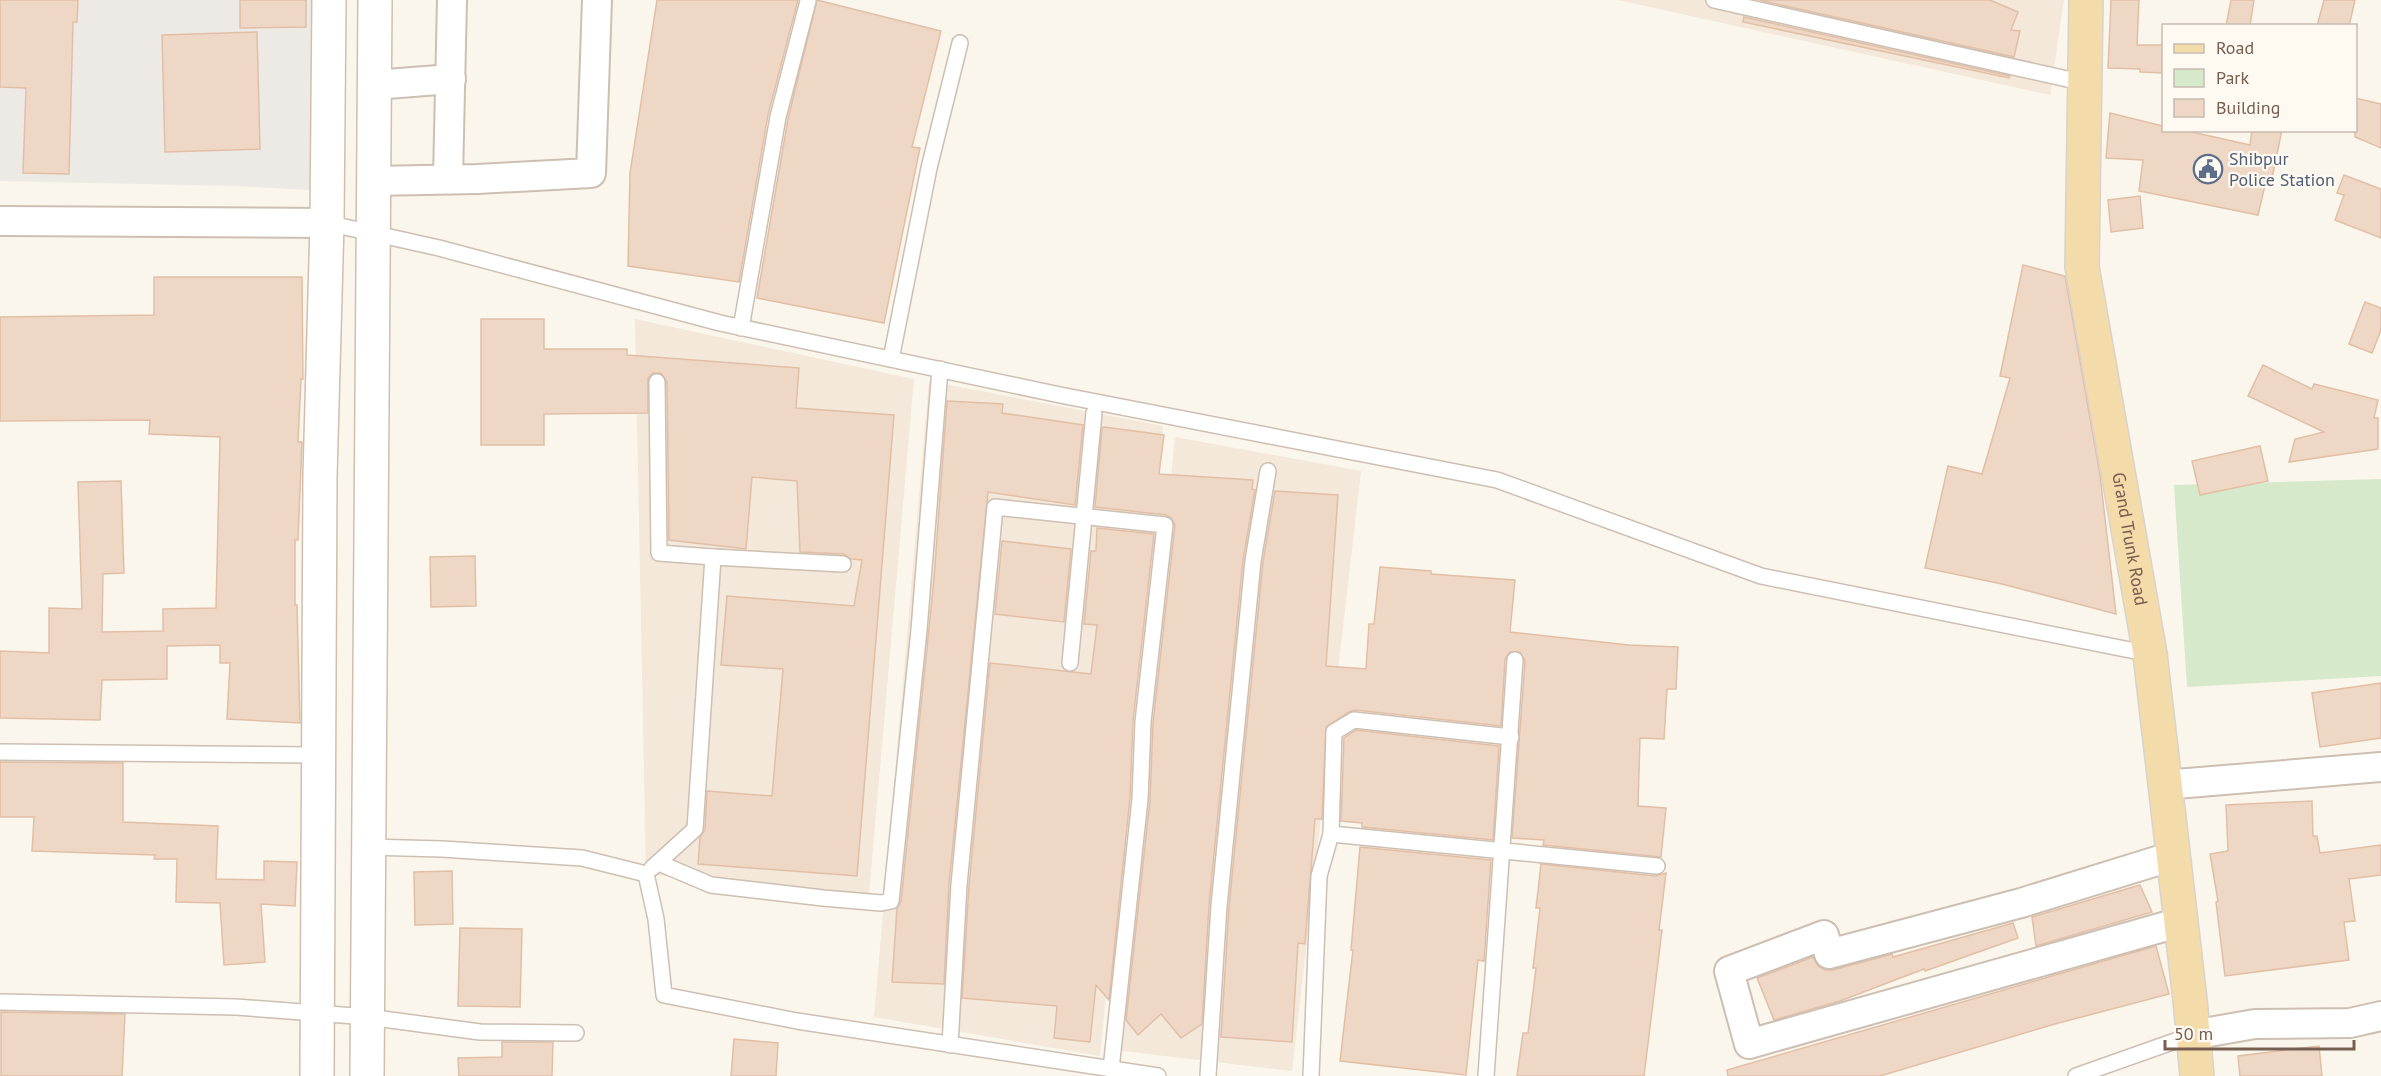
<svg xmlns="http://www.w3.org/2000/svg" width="2381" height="1076" font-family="'PT Sans',sans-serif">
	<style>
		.residential { fill: #f3e8da }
		.industrial { fill: #ede9e4 }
		.green { fill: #d6e9ca }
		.building { fill: #efd7c5; stroke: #e1bfa7; stroke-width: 1.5 }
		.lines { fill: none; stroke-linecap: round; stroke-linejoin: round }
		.service-casing { stroke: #cdbfb2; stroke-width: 18 }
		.minor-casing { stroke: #cdbfb2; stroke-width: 32 }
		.secondary-casing { stroke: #d0bfaf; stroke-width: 36 }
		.primary-casing { stroke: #d9d2ce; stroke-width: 36 }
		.service { stroke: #fff; stroke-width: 15 }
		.minor { stroke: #fff; stroke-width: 28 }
		.secondary { stroke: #fff; stroke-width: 33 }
		.primary { stroke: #f4dbaa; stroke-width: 33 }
		.labels { text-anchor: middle; stroke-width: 4.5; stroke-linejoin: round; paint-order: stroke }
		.service-label { font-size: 18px; fill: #4e5e75; stroke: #fefaf2; text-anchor: start }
		.street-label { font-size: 18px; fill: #765e50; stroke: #fefaf2 }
	</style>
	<rect width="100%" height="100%" fill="#fbf6ec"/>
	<!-- residential -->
	<g class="residential">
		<path d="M1618 0H2064L2050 95Z"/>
		<path d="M635 319 914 379 869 894 646 874Z"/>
		<path d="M929 381 1163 426 1100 1056 874 1017Z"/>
		<path d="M1175 437 1361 471 1292 1071 1114 1050Z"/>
	</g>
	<!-- industrial -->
	<path class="industrial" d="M0 0H328L325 191 235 186 0 181Z"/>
	<!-- green -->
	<path class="green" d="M2381 479V676L2187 687 2174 485Z"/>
	<!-- building -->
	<g class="building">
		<path d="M0 0H78L77 22H73L69 174 23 173 26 88 0 87Z"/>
		<path d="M240 0H306V27L240 28Z"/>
		<path d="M657 0H798L768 115 739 282 628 266 630 173Z"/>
		<path d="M817 0 941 31 912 147 920 148 884 323 757 298 788 119Z"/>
		<path d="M1759 0H1990L2018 12 2011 30 2020 31 2014 57Z"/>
		<path d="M2111 0H2139L2137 45H2163V73L2140 72V69L2108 68Z"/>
		<path d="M2231 0H2254L2250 26H2226Z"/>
		<path d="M2324 0H2355L2349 26H2317Z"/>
		<path d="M1744 17 2010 76 2009 78 1743 22Z"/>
		<path d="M257 32 260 149 165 152 162 35Z"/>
		<path d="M2355 98 2381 104V148L2355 137Z"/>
		<path d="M2110 113 2163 126V130H2183L2250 145 2252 130H2282L2272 178 2267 177 2258 215 2139 191 2143 160 2106 158Z"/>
		<path d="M2344 175 2381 189V238L2335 220 2344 195 2337 193Z"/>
		<path d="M2140 196 2143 228 2111 232 2108 200Z"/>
		<path d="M2023 265 2065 276 2100 475 2116 614 2002 584 1925 568 1948 466 1982 474 2010 378 2000 376Z"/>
		<path d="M154 277H302L303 379H301L298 442H302L298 540H295V605H297L300 723 227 719 230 663H220V645L167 646V679L102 680 100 720 0 718V651L49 653V608L82 609 78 482 121 481 124 573 103 574 102 632 163 631V609L216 608 220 437 149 434 150 420 0 421V317L154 315Z"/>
		<path d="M2365 302 2381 308V330L2372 353 2349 344Z"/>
		<path d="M481 319H544V349H627V355L799 368 796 408 894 415 857 876 698 864 700 837 705 830 707 791 772 796 783 669 721 665 727 596 854 606 862 560 851 559 844 554 800 552 797 481 752 477 746 549 669 540 667 382 661 373H653L648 378V413L544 414V445H481Z"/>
		<path d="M2263 365 2312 389 2314 384 2378 400 2374 418H2378V449L2289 462 2295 439 2324 432 2248 396Z"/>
		<path d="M947 401 1003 404 1002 413 1083 425 1075 505 988 492 949 884 944 984 892 982 897 908 901 902 934 579Z"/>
		<path d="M1104 427 1164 435 1159 474 1253 480 1252 489 1255 490 1243 560 1209 905 1202 1024 1181 1038 1161 1014 1138 1035 1126 1020 1150 800 1153 723 1175 525 1171 518 1166 515 1095 507 1102 428Z"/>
		<path d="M2260 446 2268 481 2200 495 2192 461Z"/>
		<path d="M1275 491 1338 495 1326 666 1366 669 1369 624H1374L1380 567 1431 571V574L1515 580 1510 632 1629 645 1678 647 1676 689H1667L1664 739 1640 738 1638 806 1666 808 1661 857 1543 845 1544 840 1512 838 1525 661 1520 652H1510L1505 659 1501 726 1355 710 1349 712 1326 727 1322 819H1315L1305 944 1298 943 1292 1042 1221 1037 1229 907 1263 562Z"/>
		<path d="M1097 528 1154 534 1133 721 1130 798 1109 1000 1096 985 1090 1042 1054 1038 1057 1006 962 998 969 886 990 663 1091 674 1097 625 1084 624 1091 551H1096Z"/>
		<path d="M1002 541 1071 549 1064 622 995 614Z"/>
		<path d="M475 556 476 606 431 607 430 557Z"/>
		<path d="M2381 683V738L2320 747 2312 693Z"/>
		<path d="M1356 730 1499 746 1493 840 1362 827V823L1341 821 1344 738Z"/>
		<path d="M0 762 123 763V822L218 826 216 879 264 880V861L297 862 295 906 261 904 265 962 224 965 220 903 176 902 177 859H154L155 855 32 851 34 817H0Z"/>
		<path d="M2312 801 2313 836H2317L2320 853 2381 845V875L2349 879 2355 921 2344 922 2349 960 2225 976 2216 902 2218 901 2210 854 2228 851 2226 805Z"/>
		<path d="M1360 847 1491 860 1484 961 1478 960 1466 1075 1340 1061 1353 950H1351Z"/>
		<path d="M1541 864 1656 876 1666 873 1659 930H1662L1644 1076H1517L1523 1033H1528L1536 968H1533L1540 908H1536Z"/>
		<path d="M452 871 453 924 415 925 414 872Z"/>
		<path d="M2140 885 2152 912 2036 946 2032 917Z"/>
		<path d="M2013 923 2018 938 1925 971 1924 969 1840 1001 1774 1020 1757 978 1813 957 1818 966 1825 970H1833L1892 954 1893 957Z"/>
		<path d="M460 928 522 929 520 1007 458 1006Z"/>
		<path d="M2156 946 2169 994 2055 1024 1880 1076H1728L1727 1070Z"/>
		<path d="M1 1012 125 1014 122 1076H1Z"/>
		<path d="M734 1039 778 1043 776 1076H731Z"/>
		<path d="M502 1042H553L552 1076H459L458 1058 502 1057Z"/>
		<path d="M2319 1046 2322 1076H2240L2238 1056Z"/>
	</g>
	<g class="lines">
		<!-- service casing -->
		<g class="service-casing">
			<g id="service">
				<path d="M1714 0 2085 83"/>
				<path d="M327 223 439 248 720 323 1060 395 1497 480 1761 576 2150 654"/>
				<path d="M741 328 778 117 808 1"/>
				<path d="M891 359 929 168 960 43"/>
				<path d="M657 382 659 553 713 557"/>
				<path d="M1070 663 1094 413"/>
				<path d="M0 752 319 755"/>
				<path d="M1331 834 1657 866"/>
				<path d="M368 847 442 849 582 858 646 874"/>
				<path d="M659 863 711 885 823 898 881 903 891 901 919 630 940 369"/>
				<path d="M652 868 695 829 713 557 843 564"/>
				<path d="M646 874 656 919 664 995 797 1021 1158 1076"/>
				<path d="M0 1002 236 1007 368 1017 480 1032 576 1033"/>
				<path d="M950 1045 959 885 995 507 1165 525 1143 722 1140 799 1111 1069"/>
				<path d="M1208 1076 1219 906 1253 561 1268 471"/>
				<path d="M1311 1076 1319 876 1331 834 1334 732 1354 720 1511 737"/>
				<path d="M1486 1076 1515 660"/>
				<path d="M2076 1076 2192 1035"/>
			</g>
		</g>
		<!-- minor casing -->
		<g class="minor-casing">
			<g id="minor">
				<path d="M374 85 451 79"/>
				<path d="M448 179 452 0"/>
				<path d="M372 181 477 179 591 173 597 0"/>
				<path d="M0 221 327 223"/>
				<path d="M2164 785 2381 767"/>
				<path d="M2173 856 2021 903 1829 954 1824 935 1729 971 1749 1044 2181 922"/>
				<path d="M2192 1035 2255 1024 2350 1023 2381 1016"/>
			</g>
		</g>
		<!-- secondary casing -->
		<g class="secondary-casing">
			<g id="secondary">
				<path d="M317 1076 320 476 327 223 329 0"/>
				<path d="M367 1076 375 0"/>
			</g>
		</g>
		<!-- primary casing -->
		<g class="primary-casing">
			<g id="primary">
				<path id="s1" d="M2086 0 2082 267 2150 654 2190 1000 2197 1076"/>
			</g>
		</g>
		<!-- service -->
		<use href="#service" class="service"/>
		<!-- minor -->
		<use href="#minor" class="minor"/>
		<!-- secondary -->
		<use href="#secondary" class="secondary"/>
		<!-- primary -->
		<use href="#primary" class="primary"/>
	</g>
	<!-- icons -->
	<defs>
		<g id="civic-ring" transform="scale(1.5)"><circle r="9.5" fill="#fefaf2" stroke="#5c6f8a" stroke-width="1.5"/><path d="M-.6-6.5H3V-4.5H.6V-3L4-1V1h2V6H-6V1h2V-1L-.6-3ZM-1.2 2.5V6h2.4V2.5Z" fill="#5c6f8a"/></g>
	</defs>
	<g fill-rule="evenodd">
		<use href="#civic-ring" x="2208" y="169"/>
	</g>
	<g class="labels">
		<!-- service labels -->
		<g class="service-label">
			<text x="2229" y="165">Shibpur<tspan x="2229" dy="21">Police Station</tspan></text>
		</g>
		<!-- street labels -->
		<g class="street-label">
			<text dy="6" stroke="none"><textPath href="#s1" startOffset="543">Grand Trunk Road</textPath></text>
		</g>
	</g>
	<!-- legend -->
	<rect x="2162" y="24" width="195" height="108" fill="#fefaf2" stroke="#c8bcb1" stroke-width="1.5"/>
	<rect x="2174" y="44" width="30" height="9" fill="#f4dbaa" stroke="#c8bcb1" stroke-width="1.5"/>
	<text x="2216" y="54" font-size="18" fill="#765e50">Road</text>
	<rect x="2174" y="69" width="30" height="18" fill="#d6e9ca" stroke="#c8bcb1" stroke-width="1.5"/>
	<text x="2216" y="84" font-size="18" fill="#765e50">Park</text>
	<rect x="2174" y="99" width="30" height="18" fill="#efd7c5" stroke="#c8bcb1" stroke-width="1.5"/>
	<text x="2216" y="114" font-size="18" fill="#765e50">Building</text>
	<!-- scale -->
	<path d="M2165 1040v9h189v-9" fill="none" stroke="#765e50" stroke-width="3"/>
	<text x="2174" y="1040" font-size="18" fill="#765e50" stroke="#fefaf2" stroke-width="4.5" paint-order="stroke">50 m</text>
</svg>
